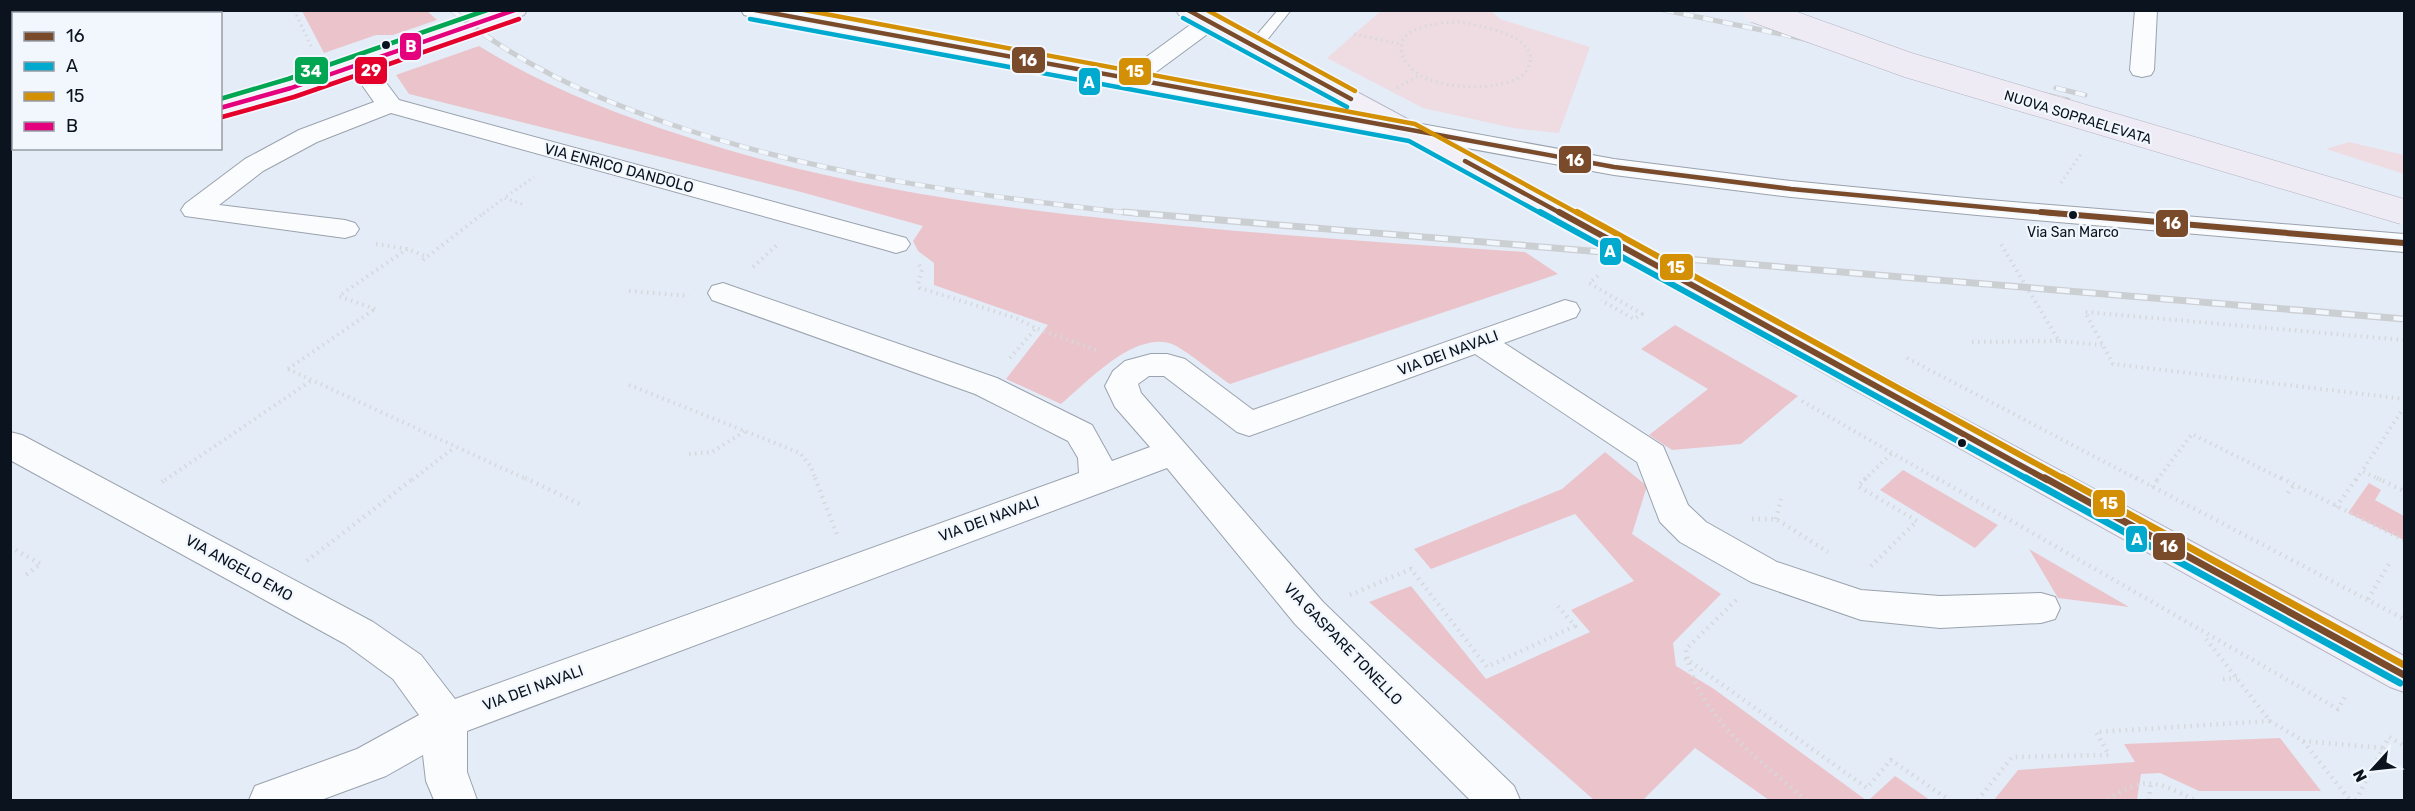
<svg xmlns="http://www.w3.org/2000/svg" width="2415" height="811" font-family="Rubik,sans-serif">
	<style>
		.green { fill: #efdce2 }
		.forest { fill: #ebc4cb }
		.lines { fill: none; stroke-linecap: round; stroke-linejoin: round }
		.service-casing { stroke: #9aa2ad; stroke-width: 2 }
		.minor-casing { stroke: #9aa2ad; stroke-width: 2 }
		.primary-casing { stroke: #b5b3c2; stroke-width: 2 }
		.path-far2 { stroke: #d6d8dc; stroke-width: 3; stroke-dasharray: 1.5 4; stroke-linecap: butt }
		.path-far1 { stroke: #d6d8dc; stroke-width: 4; stroke-dasharray: 1.5 4.5; stroke-linecap: butt }
		.path { stroke: #d6d8dc; stroke-width: 4.5; stroke-dasharray: 1.5 5; stroke-linecap: butt }
		.service { fill: #fbfcfe; fill-rule: evenodd }
		.minor { fill: #fbfcfe; fill-rule: evenodd }
		.primary { fill: #f2eff6; fill-rule: evenodd }
		.rail-far1-casing { stroke: #cccfd2; stroke-width: 5 }
		.rail-casing { stroke: #cccfd2; stroke-width: 7 }
		.rail-far1 { stroke: #f2f7fe; stroke-width: 4; stroke-dasharray: 10; stroke-linecap: butt }
		.rail { stroke: #f2f7fe; stroke-width: 4.5; stroke-dasharray: 13; stroke-linecap: butt }
		.trunk-bridge-casing { stroke: #b5b3c2; stroke-width: 26; stroke-linecap: butt }
		.trunk-bridge { stroke: #efebf4; stroke-width: 25 }
		.bus-1-far2-casing { stroke: #f2f7fe; stroke-width: 8 }
		.bus-1-far1-casing { stroke: #f2f7fe; stroke-width: 10 }
		.bus-1-casing { stroke: #f2f7fe; stroke-width: 11 }
		.bus-2-far2-casing { stroke: #f2f7fe; stroke-width: 8 }
		.bus-2-far1-casing { stroke: #f2f7fe; stroke-width: 10 }
		.bus-2-casing { stroke: #f2f7fe; stroke-width: 11 }
		.bus-3-far2-casing { stroke: #f2f7fe; stroke-width: 8 }
		.bus-3-far1-casing { stroke: #f2f7fe; stroke-width: 10 }
		.bus-3-casing { stroke: #f2f7fe; stroke-width: 11 }
		.bus-4-casing { stroke: #f2f7fe; stroke-width: 8 }
		.bus-5-casing { stroke: #f2f7fe; stroke-width: 8 }
		.bus-6-casing { stroke: #f2f7fe; stroke-width: 8 }
		.bus-1-far2 { stroke: #7a4b2a; stroke-width: 4.5 }
		.bus-1-far1 { stroke: #7a4b2a; stroke-width: 6 }
		.bus-1 { stroke: #7a4b2a; stroke-width: 7 }
		.bus-2-far2 { stroke: #00a9ce; stroke-width: 4.5 }
		.bus-2-far1 { stroke: #00a9ce; stroke-width: 6 }
		.bus-2 { stroke: #00a9ce; stroke-width: 7 }
		.bus-3-far2 { stroke: #d39004; stroke-width: 4.5 }
		.bus-3-far1 { stroke: #d39004; stroke-width: 6 }
		.bus-3 { stroke: #d39004; stroke-width: 7 }
		.bus-4 { stroke: #e5007d; stroke-width: 4.5 }
		.bus-5 { stroke: #e4002b; stroke-width: 4.5 }
		.bus-6 { stroke: #00a651; stroke-width: 4.5 }
		.bus-dot { fill: #0a131e; stroke: #f2f7fe; stroke-width: 2 }
		.labels { text-anchor: middle; stroke-width: 4.5; stroke-linejoin: round; paint-order: stroke }
		.far-street-label { font-size: 14px; fill: #0a131e; stroke: #f2f7fe }
		.bus-label { font-size: 14px; fill: #0a131e; stroke: #f2f7fe }
		.street-label { font-size: 15px; fill: #0a131e; stroke: #f2f7fe }
		.line-badge { stroke: #f2f7fe; stroke-width: 2 }
		.badge-label { font-size: 16px; text-anchor: middle; font-weight: bold; fill: #fff }
	</style>
	<rect width="100%" height="100%" fill="#e4ecf7"/>
	<!-- green -->
	<g class="green">
		<path d="M1382 10 1491 11 1500 19 1590 47 1559 133 1513 128 1423 108 1327 58Z"/>
		<path d="M2349 142 2404 155V174L2326 149Z"/>
	</g>
	<!-- forest -->
	<g class="forest">
		<path d="M302 11H427L437 20 393 35H376L324 53Z"/>
		<path d="M479 46C542 85 611 112 681 135 824 183 972 205 1121 220 1256 234 1391 243 1525 252L1558 274 1230 384C1216 375 1186 350 1172 344 1135 330 1087 382 1061 404L1006 379 1048 325 934 285V263L918 251 913 241 923 226 801 192 409 94 396 75Z"/>
		<path d="M1675 325 1798 396 1741 444 1672 450 1649 435 1708 389 1641 349Z"/>
		<path d="M1605 452 1647 486 1632 534 1721 594 1673 643 1676 666 1714 689 1866 800H1769L1695 748 1643 800H1594L1369 602 1411 586 1486 679 1590 632 1571 610 1634 581 1575 514 1431 569 1414 549 1562 489Z"/>
		<path d="M1903 470 1998 525 1975 548 1880 490Z"/>
		<path d="M2369 483 2381 490 2375 500 2404 516V540L2348 513Z"/>
		<path d="M2029 549 2129 607 2058 598Z"/>
		<path d="M2280 738 2321 791H2199L2160 773 2141 774 2137 800H1994L2018 770 2135 762 2124 744Z"/>
		<path d="M1895 776 1930 800H1869Z"/>
	</g>
	<g class="lines">
		<!-- service casing -->
		<g class="service-casing">
			<path id="service" d="M1278 10H1291L1259 50H1249L1248 47 1249 44Z"/>
		</g>
		<!-- minor casing -->
		<g class="minor-casing">
			<g id="minor">
				<path d="M741 10H792L1127 71 1201 17 1209 15 1217 17 1220 22 1217 27 1152 75 1614 159 1791 181 1977 199 2404 234V252L1977 215 1791 197 1614 175 752 17 744 15Z"/>
				<path d="M2135 10H2157L2154 70 2151 75 2142 77 2133 75 2130 70Z"/>
				<path d="M360 58 369 60 399 100 906 238 910 244 906 250 896 253 886 250 391 113 317 142 263 171 219 205 345 220 355 223 359 229 355 235 345 238 185 216 181 210 185 204 245 159 299 130 374 102 348 65 351 60Z"/>
				<path d="M723 283 997 378 1092 425 1112 461 1150 447 1115 407 1105 386 1113 371 1125 361 1151 354H1167L1185 359 1253 410 1565 300 1576 303 1580 310 1576 317 1504 343 1663 446 1688 505 1706 522 1777 562 1861 590 1940 596 2041 593 2055 597 2060 608 2055 619 2041 623 1940 628 1861 620 1751 582 1680 542 1660 522 1637 462 1475 354 1249 436 1237 432 1164 376H1149L1138 384 1141 393 1323 602 1514 786 1520 800H1470L1295 624 1167 468 467 731V772L477 800H434L426 781 423 755 386 776 321 800H249L255 786 357 749 419 715 393 679 345 644 10 460V432L22 435 373 622 421 655 455 699 1079 473 1078 458 1068 441 975 394 712 300 708 293 712 286Z"/>
			</g>
		</g>
		<!-- primary casing -->
		<g class="primary-casing">
			<g id="primary">
				<path d="M493 10H527L524 15 300 93 220 115V100L282 83Z"/>
				<path d="M1176 10H1205L2404 656V692L2390 687 1179 15Z"/>
				<rect x="10" y="126" width="4" height="16"/>
			</g>
		</g>
		<!-- path-far2 -->
		<g class="path-far2">
			<path d="M294 10 312 48"/>
			<path d="M1458 22C1478 25 1544 36 1528 68 1523 79 1507 83 1496 85 1471 89 1442 87 1420 75 1412 70 1405 63 1402 54 1395 25 1440 23 1458 22Z"/>
			<path d="M1354 34 1400 44"/>
			<path d="M10 70 14 71"/>
			<path d="M1397 88 1420 75"/>
			<path d="M2061 183 2081 154"/>
			<path d="M522 204 504 198 534 177"/>
			<path d="M483 214 504 198"/>
		</g>
		<!-- path-far1 -->
		<g class="path-far1">
			<path d="M376 244 407 249 427 257"/>
			<path d="M423 260 485 212"/>
			<path d="M919 265 922 270 918 284 920 288 1016 318 1036 328 1099 351"/>
			<path d="M753 267 778 244"/>
			<path d="M1598 276 1589 283 1642 314 1634 319 1601 300"/>
			<path d="M629 291 689 296"/>
			<path d="M375 309 339 296 407 249"/>
			<path d="M2404 340 2085 312 2113 364 2404 399"/>
			<path d="M2059 341 2102 345"/>
			<path d="M1972 342 2059 341 1999 241"/>
			<path d="M1010 358 1036 328"/>
			<path d="M1907 358 2139 480"/>
			<path d="M288 369 528 480"/>
			<path d="M288 369 375 309"/>
			<path d="M629 385 800 453 811 467 816 480"/>
			<path d="M1802 401 1939 480"/>
			<path d="M689 454 712 452 745 431"/>
			<path d="M165 480 312 380"/>
			<path d="M412 480 455 447"/>
			<path d="M1864 480 1892 453"/>
			<path d="M2157 480 2192 434 2284 480"/>
			<path d="M2356 480 2362 471"/>
			<path d="M2381 480 2362 471 2401 412 2404 414"/>
		</g>
		<!-- path -->
		<g class="path">
			<path d="M525 478 580 504"/>
			<path d="M815 478 838 537"/>
			<path d="M1866 478 1858 486 1917 521 1869 568"/>
			<path d="M1937 478 2338 709 2346 695"/>
			<path d="M2136 478 2404 619"/>
			<path d="M2281 478 2404 540"/>
			<path d="M2377 478 2404 491"/>
			<path d="M162 482 167 478"/>
			<path d="M2152 487 2159 478"/>
			<path d="M2288 493 2294 485"/>
			<path d="M10 503 14 501"/>
			<path d="M2336 507 2357 478"/>
			<path d="M1752 519H1776L1828 552"/>
			<path d="M1776 519 1781 499"/>
			<path d="M10 547 41 564 24 576"/>
			<path d="M307 561 414 478"/>
			<path d="M1350 595 1411 569 1487 667 1575 626 1557 605"/>
			<path d="M2368 599 2390 562"/>
			<path d="M1736 600 1686 649C1694 714 1759 760 1806 800"/>
			<path d="M1685 658 1867 788 1891 760 1949 800"/>
			<path d="M2223 679 2237 678"/>
			<path d="M2270 721 2302 740 2350 800"/>
			<path d="M2303 741 2383 748"/>
			<path d="M1978 800 2012 757 2109 755 2096 732 2270 721 2203 635"/>
			<path d="M2108 800C2147 774 2156 782 2195 800"/>
			<path d="M2149 800 2151 781"/>
			<path d="M2356 800 2389 737 2404 746"/>
		</g>
		<!-- service -->
		<use href="#service" class="service"/>
		<!-- minor -->
		<use href="#minor" class="minor"/>
		<!-- primary -->
		<use href="#primary" class="primary"/>
		<!-- rail-far1 casing -->
		<g class="rail-far1-casing">
			<g id="rail-far1">
				<path d="M452 10C516 63 589 96 667 123 819 176 979 196 1138 214"/>
				<path d="M1664 10 1795 37 2068 100"/>
				<path d="M2056 88 2085 95"/>
			</g>
		</g>
		<!-- rail casing -->
		<g class="rail-casing">
			<path id="rail" d="M1124 212 2404 319"/>
		</g>
		<!-- rail-far1 -->
		<use href="#rail-far1" class="rail-far1"/>
		<!-- rail -->
		<use href="#rail" class="rail"/>
		<!-- trunk-bridge casing -->
		<g class="trunk-bridge-casing">
			<path id="trunk-bridge" d="M1755 10 1908 65 2404 212"/>
		</g>
		<!-- trunk-bridge -->
		<use href="#trunk-bridge" class="trunk-bridge"/>
		<!-- bus-1-far2 casing -->
		<g class="bus-1-far2-casing">
			<g id="bus-1-far2">
				<path d="M755 10 1614 167 1791 189 2059 214"/>
				<path d="M1188 10 1351 99"/>
				<path d="M1465 161 1562 214"/>
			</g>
		</g>
		<!-- bus-1-far1 casing -->
		<g class="bus-1-far1-casing">
			<g id="bus-1-far1">
				<path d="M1559 212 2047 480"/>
				<path d="M2041 212 2404 243"/>
			</g>
		</g>
		<!-- bus-1 casing -->
		<g class="bus-1-casing">
			<path id="bus-1" d="M2045 478 2404 675"/>
		</g>
		<!-- bus-2-far2 casing -->
		<g class="bus-2-far2-casing">
			<g id="bus-2-far2">
				<path d="M1183 18 1347 107"/>
				<path d="M750 19 1409 141 1542 214"/>
			</g>
		</g>
		<!-- bus-2-far1 casing -->
		<g class="bus-2-far1-casing">
			<path id="bus-2-far1" d="M1540 212 2029 480"/>
		</g>
		<!-- bus-2 casing -->
		<g class="bus-2-casing">
			<path id="bus-2" d="M2026 478 2400 683"/>
		</g>
		<!-- bus-3-far2 casing -->
		<g class="bus-3-far2-casing">
			<g id="bus-3-far2">
				<path d="M804 10 1415 124 1579 214"/>
				<path d="M1207 10 1355 91"/>
			</g>
		</g>
		<!-- bus-3-far1 casing -->
		<g class="bus-3-far1-casing">
			<path id="bus-3-far1" d="M1577 212 2066 480"/>
		</g>
		<!-- bus-3 casing -->
		<g class="bus-3-casing">
			<path id="bus-3" d="M2063 478 2404 665"/>
		</g>
		<!-- bus-4 casing -->
		<g class="bus-4-casing">
			<path id="bus-4" d="M220 108 291 88 515 10"/>
		</g>
		<!-- bus-5 casing -->
		<g class="bus-5-casing">
			<path id="bus-5" d="M222 117 294 97 519 19"/>
		</g>
		<!-- bus-6 casing -->
		<g class="bus-6-casing">
			<path id="bus-6" d="M220 99 288 79 487 10"/>
		</g>
		<!-- bus-1-far2 -->
		<use href="#bus-1-far2" class="bus-1-far2"/>
		<!-- bus-1-far1 -->
		<use href="#bus-1-far1" class="bus-1-far1"/>
		<!-- bus-1 -->
		<use href="#bus-1" class="bus-1"/>
		<!-- bus-2-far2 -->
		<use href="#bus-2-far2" class="bus-2-far2"/>
		<!-- bus-2-far1 -->
		<use href="#bus-2-far1" class="bus-2-far1"/>
		<!-- bus-2 -->
		<use href="#bus-2" class="bus-2"/>
		<!-- bus-3-far2 -->
		<use href="#bus-3-far2" class="bus-3-far2"/>
		<!-- bus-3-far1 -->
		<use href="#bus-3-far1" class="bus-3-far1"/>
		<!-- bus-3 -->
		<use href="#bus-3" class="bus-3"/>
		<!-- bus-4 -->
		<use href="#bus-4" class="bus-4"/>
		<!-- bus-5 -->
		<use href="#bus-5" class="bus-5"/>
		<!-- bus-6 -->
		<use href="#bus-6" class="bus-6"/>
	</g>
	<!-- markers -->
	<g class="bus-dot">
		<circle cx="386" cy="45" r="5"/>
		<circle cx="2073" cy="215" r="5"/>
		<circle cx="1962" cy="443" r="5"/>
	</g>
	<g class="labels">
		<!-- far-street labels -->
		<g class="far-street-label">
			<text transform="translate(2078 117) rotate(17)" y="5">NUOVA SOPRAELEVATA</text>
		</g>
		<!-- bus labels -->
		<g class="bus-label">
			<text x="2073" y="237">Via San Marco</text>
		</g>
		<!-- street labels -->
		<g class="street-label">
			<text transform="translate(619 168) rotate(15)" y="5">VIA ENRICO DANDOLO</text>
			<text transform="translate(1448 353) rotate(-20)" y="5">VIA DEI NAVALI</text>
			<text transform="translate(989 519) rotate(-20)" y="5">VIA DEI NAVALI</text>
			<text transform="translate(239 568) rotate(29)" y="5">VIA ANGELO EMO</text>
			<text transform="translate(1343 644) rotate(46)" y="5">VIA GASPARE TONELLO</text>
			<text transform="translate(533 688) rotate(-20)" y="5">VIA DEI NAVALI</text>
		</g>
	</g>
	<g class="line-badge">
		<rect x="399" y="32" width="23" height="29" rx="6" fill="#e5007d"/>
		<rect x="1011" y="46" width="35" height="28" rx="6" fill="#7a4b2a"/>
		<rect x="354" y="56" width="34" height="29" rx="6" fill="#e4002b"/>
		<rect x="294" y="56" width="35" height="29" rx="6" fill="#00a651"/>
		<rect x="1118" y="57" width="34" height="29" rx="6" fill="#d39004"/>
		<rect x="1078" y="67" width="23" height="29" rx="6" fill="#00a9ce"/>
		<rect x="1558" y="145" width="34" height="29" rx="6" fill="#7a4b2a"/>
		<rect x="2155" y="209" width="34" height="29" rx="6" fill="#7a4b2a"/>
		<rect x="1599" y="237" width="23" height="29" rx="6" fill="#00a9ce"/>
		<rect x="1659" y="253" width="35" height="28" rx="6" fill="#d39004"/>
		<rect x="2092" y="489" width="34" height="29" rx="6" fill="#d39004"/>
		<rect x="2125" y="525" width="23" height="28" rx="6" fill="#00a9ce"/>
		<rect x="2152" y="532" width="34" height="29" rx="6" fill="#7a4b2a"/>
	</g>
	<g class="badge-label">
		<text x="411" y="52">B</text>
		<text x="1028" y="66">16</text>
		<text x="371" y="76">29</text>
		<text x="311" y="77">34</text>
		<text x="1135" y="77">15</text>
		<text x="1089" y="88">A</text>
		<text x="1575" y="166">16</text>
		<text x="2172" y="229">16</text>
		<text x="1610" y="257">A</text>
		<text x="1676" y="273">15</text>
		<text x="2109" y="509">15</text>
		<text x="2137" y="545">A</text>
		<text x="2169" y="552">16</text>
	</g>
	<!-- border -->
	<rect width="2415" height="811" fill="none" stroke="#0a131e" stroke-width="24"/>
	<!-- legend -->
	<rect x="12" y="12" width="210" height="138" fill="#f2f7fe" stroke="#959ca4" stroke-width="1.5"/>
	<rect x="24" y="32" width="30" height="9" fill="#7a4b2a" stroke="#959ca4" stroke-width="1.5"/>
	<text x="66" y="42" font-size="18" fill="#0a131e">16</text>
	<rect x="24" y="62" width="30" height="9" fill="#00a9ce" stroke="#959ca4" stroke-width="1.5"/>
	<text x="66" y="72" font-size="18" fill="#0a131e">A</text>
	<rect x="24" y="92" width="30" height="9" fill="#d39004" stroke="#959ca4" stroke-width="1.5"/>
	<text x="66" y="102" font-size="18" fill="#0a131e">15</text>
	<rect x="24" y="122" width="30" height="9" fill="#e5007d" stroke="#959ca4" stroke-width="1.5"/>
	<text x="66" y="132" font-size="18" fill="#0a131e">B</text>
	<!-- north arrow -->
	<g transform="translate(2373 769) rotate(243)" stroke="#f2f7fe" stroke-width="4.5" paint-order="stroke">
	<path d="M0-4.5L10 22L0 15L-10 22Z" fill="#0a131e"/>
	<text y="-9" font-size="16" font-weight="bold" text-anchor="middle" fill="#0a131e">N</text>
	</g>
</svg>
